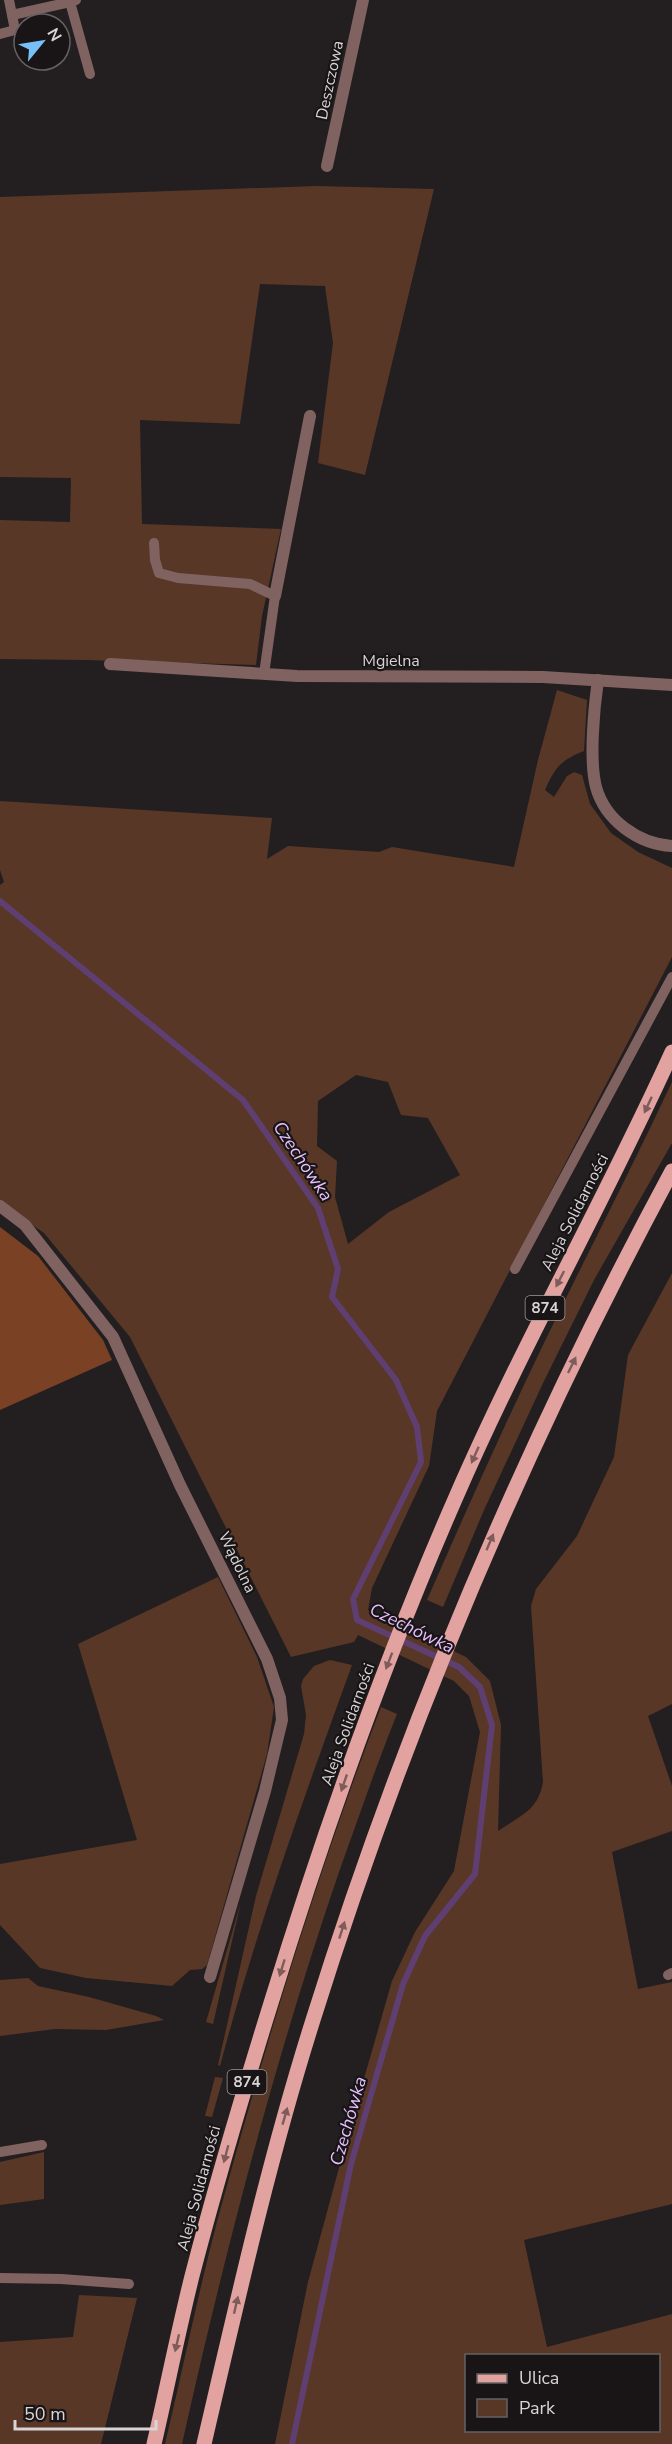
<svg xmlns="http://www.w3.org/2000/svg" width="672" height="2444" font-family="'Nunito Sans',sans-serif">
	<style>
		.green { fill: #593727; fill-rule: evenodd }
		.forest { fill: #7a4125 }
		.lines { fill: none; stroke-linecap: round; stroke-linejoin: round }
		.stream { stroke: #5f3f71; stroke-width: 6 }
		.lane { stroke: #806260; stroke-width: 10 }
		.street { stroke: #806260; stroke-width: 12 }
		.primary { stroke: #e2a3a0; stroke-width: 15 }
		.oneway { fill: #7e5c5b }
		.labels { text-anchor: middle; stroke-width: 4.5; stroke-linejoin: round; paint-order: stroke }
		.shield { fill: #191516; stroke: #9f9b9c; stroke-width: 1.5 }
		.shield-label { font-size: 15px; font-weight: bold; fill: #d8d5d6 }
		.street-label { font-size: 16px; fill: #d8d5d6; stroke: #191516 }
		.water-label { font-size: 18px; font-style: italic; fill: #e6bffe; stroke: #191516 }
	</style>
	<rect width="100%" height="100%" fill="#231f20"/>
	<!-- green -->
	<g class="green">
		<path d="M317 186 434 189 365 475 318 463 333 343 325 286 260 284 240 424 140 420 142 524 281 529 262 616 256 665 87 660 0 659V520L70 522 71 478 0 477V197Z"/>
		<path d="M557 690 587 700 584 751C561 760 555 767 545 790L554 797 567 776 574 772 582 775 590 804 611 833 638 852 672 868V957L437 1411 429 1466 372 1588 368 1610 466 1657 490 1681 501 1725 498 1831C521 1815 538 1811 543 1782L531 1606 536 1589 577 1536 614 1457 628 1355 672 1273V1704L648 1716 672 1786V1831L612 1852 638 1989 672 1982V2204L524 2240 547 2347 672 2314V2444H275L308 2282 349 2131 392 1981 415 1932 454 1871 480 1732 469 1696 454 1681 358 1635 354 1642 291 1657 130 1337 44 1233 0 1203V885L4 882 0 870V801L272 818 267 859 288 846 379 852 392 847 514 867 538 760ZM356 1075 388 1082 401 1115 428 1118 460 1175 389 1212 348 1244 335 1197 337 1161 317 1146 318 1101ZM466 2356H658V2430H466Z"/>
		<path d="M672 1082V1143L594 1280 544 1381 484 1510 443 1607 427 1600C465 1513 503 1428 544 1343 586 1256 631 1170 672 1082Z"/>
		<path d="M218 1577 257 1657 274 1707 267 1754 207 1965 202 1969 190 1970 172 1986 86 1978 40 1968 0 1925V1864L137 1840 78 1644Z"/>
		<path d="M330 1660 352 1665C304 1797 256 1930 220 2066L218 2065 256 1896 304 1734 306 1715 301 1686 303 1679 314 1666Z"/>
		<path d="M381 1707 397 1714C376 1766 358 1819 339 1872 275 2059 225 2251 182 2444H165C183 2369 198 2293 218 2218 265 2046 317 1874 381 1707Z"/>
		<path d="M241 1902 213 2024 206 2022Z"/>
		<path d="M28 1978 38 1986 89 1997 156 2016 164 2020 106 2030 55 2029 0 2036V1980Z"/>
		<path d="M215 2077 223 2078 212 2117 205 2116Z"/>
		<path d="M44 2152V2199L0 2205V2162Z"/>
		<path d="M79 2295 137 2298 101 2444H0V2342L73 2337Z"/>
	</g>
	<!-- forest -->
	<path class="forest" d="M0 1227 38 1256 103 1340 112 1360 0 1410Z"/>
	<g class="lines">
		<!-- stream -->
		<path class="stream" d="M0 901 243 1100 318 1208 338 1269 332 1297 396 1380 417 1427 421 1462 353 1599 357 1620 459 1667 480 1687 492 1725 475 1874 425 1936 403 1984 351 2164 292 2444"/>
		<!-- lane -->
		<g class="lane">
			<path d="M76 0 70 2 90 74"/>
			<path d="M12 15 70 2"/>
			<path d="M0 34 15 30 9 0"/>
			<path d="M154 543 155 560 159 573 178 578 250 584 275 596 264 674"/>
			<path d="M515 1269 672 977"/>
			<path d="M668 1975 672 1973"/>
			<path d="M0 2152 42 2145"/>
			<path d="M0 2278 61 2279 129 2284"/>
		</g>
		<!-- street -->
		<g class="street">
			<path d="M327 166 363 0"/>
			<path d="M275 596 310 416"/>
			<path d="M110 664 297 676 543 677 672 685"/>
			<path d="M598 680C594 708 589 760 596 787 605 820 638 844 672 846"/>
			<path d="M0 1206 25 1225 113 1337 180 1485 267 1659 280 1698 282 1720 265 1791 210 1977"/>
		</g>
		<!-- primary -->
		<g class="primary">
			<path d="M154 2444C167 2388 178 2332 192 2276 216 2184 243 2093 271 2003 324 1831 384 1661 456 1497 522 1345 604 1202 672 1052"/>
			<path d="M204 2444C237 2302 269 2159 313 2020 405 1726 526 1442 672 1171"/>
		</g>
	</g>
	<!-- one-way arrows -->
	<defs><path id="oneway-solid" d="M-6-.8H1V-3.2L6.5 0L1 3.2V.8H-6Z" transform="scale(1.5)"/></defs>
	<g class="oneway">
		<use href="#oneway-solid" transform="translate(648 1105) rotate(115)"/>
		<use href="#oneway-solid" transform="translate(560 1279) rotate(117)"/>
		<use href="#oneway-solid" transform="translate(572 1365) rotate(-64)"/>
		<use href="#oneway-solid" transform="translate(475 1455) rotate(114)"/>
		<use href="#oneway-solid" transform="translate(490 1542) rotate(-67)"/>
		<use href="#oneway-solid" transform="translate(389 1661) rotate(111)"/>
		<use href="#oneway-solid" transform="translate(344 1783) rotate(109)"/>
		<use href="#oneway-solid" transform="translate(342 1930) rotate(-72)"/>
		<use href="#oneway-solid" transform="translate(282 1968) rotate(107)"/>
		<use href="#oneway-solid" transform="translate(285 2116) rotate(-74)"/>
		<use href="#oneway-solid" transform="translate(226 2154) rotate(105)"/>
		<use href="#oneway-solid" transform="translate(236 2305) rotate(-77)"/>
		<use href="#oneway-solid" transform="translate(177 2343) rotate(103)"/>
	</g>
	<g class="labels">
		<!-- shield labels -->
		<g class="shield">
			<rect x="525.5" y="1296" width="39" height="24" rx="4.5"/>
			<rect x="227.5" y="2070" width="39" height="24" rx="4.5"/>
		</g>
		<g class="shield-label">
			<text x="545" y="1313">874</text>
			<text x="247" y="2087">874</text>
		</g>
		<!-- street labels -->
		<g class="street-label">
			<text transform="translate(329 80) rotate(-78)" y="6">Deszczowa</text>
			<text x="391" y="666">Mgielna</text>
			<text transform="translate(574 1212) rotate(-63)" y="6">Aleja Solidarności</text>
			<text transform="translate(238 1562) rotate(64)" y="6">Wądolna</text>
			<text transform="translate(347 1724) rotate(-70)" y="6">Aleja Solidarności</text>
			<text transform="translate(198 2188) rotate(-75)" y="6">Aleja Solidarności</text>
		</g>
		<!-- water labels -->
		<g class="water-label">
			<text transform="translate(303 1161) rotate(56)" y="6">Czechówka</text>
			<text transform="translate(412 1628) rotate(26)" y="6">Czechówka</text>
			<text transform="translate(348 2121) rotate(-74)" y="6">Czechówka</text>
		</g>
	</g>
	<!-- legend -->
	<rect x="465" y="2354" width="195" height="78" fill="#191516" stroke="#656263" stroke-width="1.5"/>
	<rect x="477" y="2374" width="30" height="9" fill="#e2a3a0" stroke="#656263" stroke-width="1.5"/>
	<text x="519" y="2384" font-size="18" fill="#d8d5d6">Ulica</text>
	<rect x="477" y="2399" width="30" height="18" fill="#593727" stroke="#656263" stroke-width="1.5"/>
	<text x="519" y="2414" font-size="18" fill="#d8d5d6">Park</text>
	<!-- north arrow -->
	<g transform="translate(42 42) rotate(60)"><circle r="28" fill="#191516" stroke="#656263" stroke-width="1.5"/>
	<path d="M0-4.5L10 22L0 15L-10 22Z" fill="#76c0f7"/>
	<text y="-9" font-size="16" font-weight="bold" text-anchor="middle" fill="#d8d5d6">N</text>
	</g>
	<!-- scale -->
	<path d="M15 2420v9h141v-9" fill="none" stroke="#d8d5d6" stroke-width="3"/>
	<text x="24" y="2420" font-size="18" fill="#d8d5d6" stroke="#191516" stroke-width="4.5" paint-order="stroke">50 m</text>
</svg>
